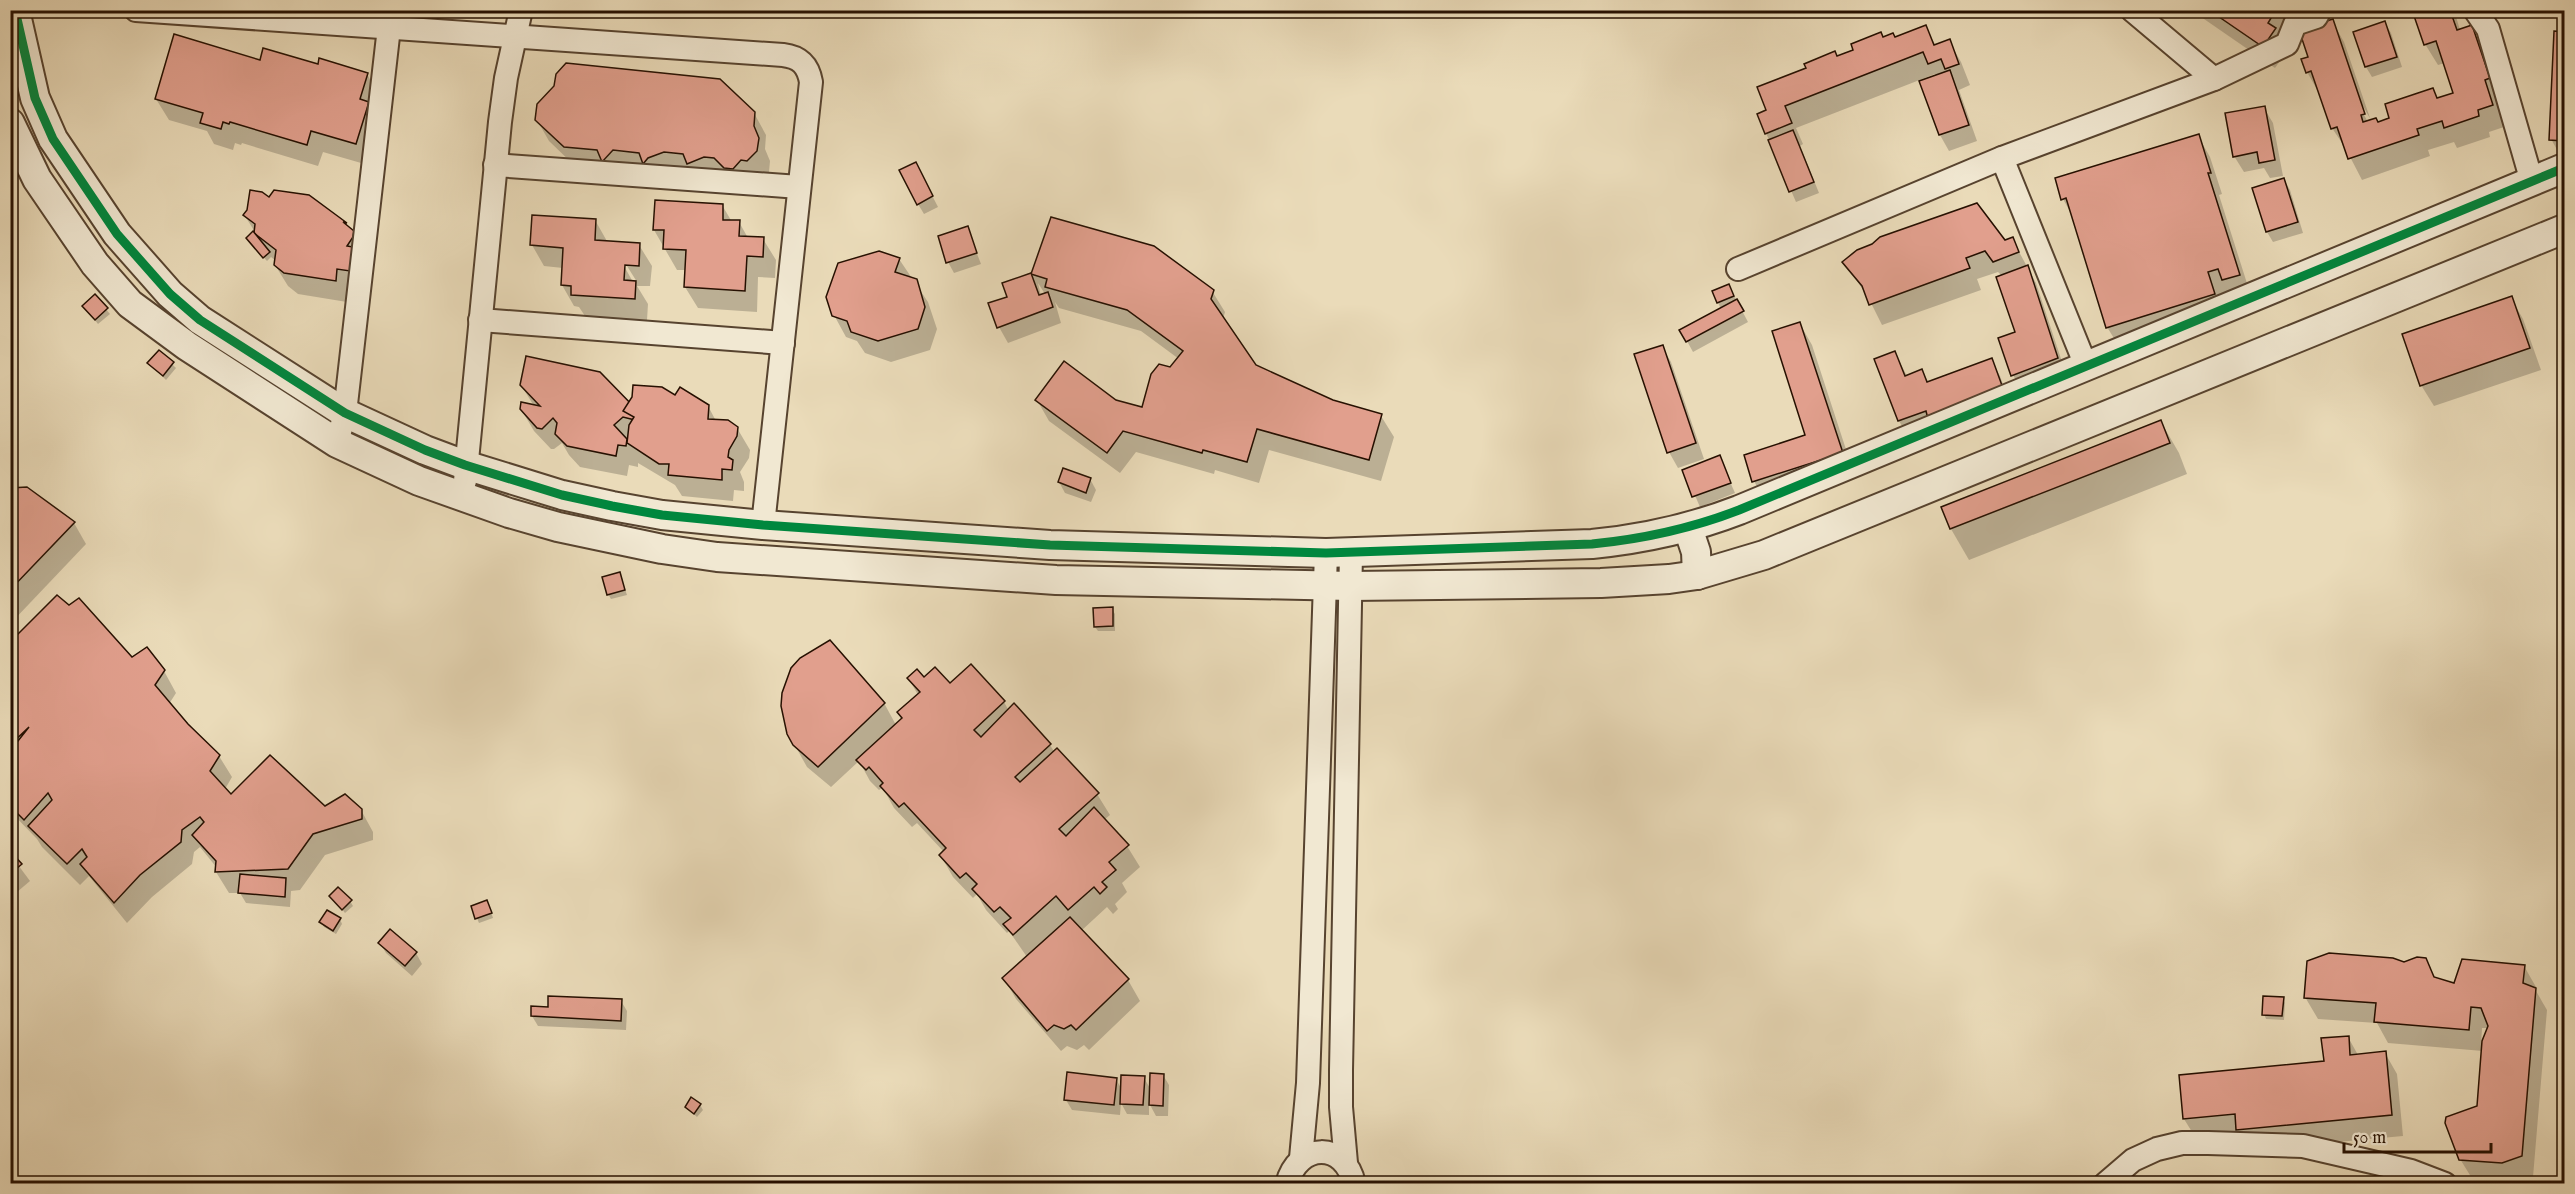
<svg xmlns="http://www.w3.org/2000/svg" width="2575" height="1194" font-family="'IM FELL English',serif">
	<style>
		.shadow { fill: #0003; fill-rule: evenodd }
		.building { fill: #e19f8d; stroke: #261001; stroke-width: 1.5 }
		.lines { fill: none; stroke-linecap: round; stroke-linejoin: round }
		.minor-casing { stroke: #57432f; stroke-width: 26 }
		.tertiary-casing { stroke: #57432f; stroke-width: 32 }
		.minor { stroke: #f1e8d2; stroke-width: 22 }
		.tertiary { stroke: #f1e8d2; stroke-width: 28 }
		.cycleway-casing { stroke: #f1e8d2; stroke-width: 13 }
		.cycleway { stroke: #00873e; stroke-width: 9 }
	</style>
	<rect width="100%" height="100%" fill="#eadbb9"/>
	<filter id="stains"><feTurbulence type="fractalNoise" baseFrequency=".00333" numOctaves="4"/><feColorMatrix values="0 0 0 0 .2 0 0 0 0 .09 0 0 0 0 .02 0 0 0 .5 -.17"/></filter>
	<radialGradient id="worn" r=".72"><stop offset=".6" stop-color="#630" stop-opacity="0"/><stop offset="1" stop-color="#630" stop-opacity=".3"/></radialGradient>
	<!-- shadow -->
	<g class="shadow">
		<path d="M2191 10H2303L2287 51 2275 68Z"/>
		<path d="M2414 10H2454L2460 30 2471 26 2483 48 2501 100 2496 102 2504 127 2489 132 2490 137 2457 148 2454 142 2428 150 2430 156 2362 180 2346 149 2332 128 2319 93 2307 72 2310 58 2332 21 2344 42 2371 121 2378 124 2391 119 2432 89 2438 99 2455 94 2445 63 2438 65 2425 44ZM2363 106 2372 122H2368L2360 108Z"/>
		<path d="M2385 23 2391 33 2402 67 2372 77 2366 67Z"/>
		<path d="M1925 27 1936 46 1949 41 1961 62 1970 85 1959 90 1977 141 1949 151 1940 135 1921 82 1937 77 1935 74 1796 128 1803 144 1800 146 1819 193 1796 202 1766 133 1768 111 1837 58 1883 39H1895Z"/>
		<path d="M2556 33H2564V156L2560 155 2551 139Z"/>
		<path d="M261 62 319 66 367 74 379 96 368 165 323 152 318 166 242 143 241 145 235 143 233 150 214 144 207 131 169 120 156 99Z"/>
		<path d="M2264 108 2273 123 2283 176 2270 178 2264 168 2244 172 2234 156Z"/>
		<path d="M754 113 766 135 765 149 770 161 769 172 760 182 577 168 549 141 537 120Z"/>
		<path d="M2198 136 2210 157 2222 194 2219 195 2251 296 2235 301 2229 291 2219 294 2226 316 2120 348 2107 327 2073 217 2063 199Z"/>
		<path d="M921 174 938 207 924 214 918 204Z"/>
		<path d="M2284 180 2290 190 2303 233 2273 242 2267 232 2253 189Z"/>
		<path d="M309 196 345 224 353 232 366 253 347 302 298 294 288 286 275 265 276 261 271 257 267 261 250 243 255 232 245 216 269 199Z"/>
		<path d="M722 205 732 222H739L748 238 763 239 776 260 775 278 758 277 757 312 698 308 685 287 686 270H677L654 230Z"/>
		<path d="M1052 219 1212 291 1225 312 1223 319 1255 366 1333 402 1381 416 1394 437 1381 481 1269 450 1259 483 1215 470 1214 474 1136 452 1120 473 1049 421 1037 400 1115 401 1143 409 1179 359 1141 331 1059 308 1055 302 1061 323 1008 343 999 327 1009 297 1032 277ZM1038 283 1045 294 1041 296Z"/>
		<path d="M595 220 608 243 639 245 652 266 650 286H637L648 304 647 320 585 316 579 307 574 306 562 285 563 268 544 266 532 245ZM622 258 637 282H633L620 259Z"/>
		<path d="M967 228 981 264 954 273 948 262Z"/>
		<path d="M2012 239 2036 283 2066 374 2022 391 2013 375 2017 333 2002 276 1998 272 1977 279 1981 290 1882 325 1868 297 1844 262 2005 242Z"/>
		<path d="M899 259 928 302 937 329 930 350 891 362 865 353 857 341 846 337 834 315Z"/>
		<path d="M1731 290 1748 322 1693 352 1681 330 1721 309 1713 292Z"/>
		<path d="M95 296 110 314 98 324 84 307Z"/>
		<path d="M2511 298 2523 319 2541 370 2434 406 2421 385Z"/>
		<path d="M1800 324 1812 345 1854 474 1766 503 1754 481 1807 436Z"/>
		<path d="M1662 347 1671 362 1704 459 1678 468 1669 452Z"/>
		<path d="M159 352 176 368 166 380 149 363Z"/>
		<path d="M1895 353 1907 376 1922 371 1929 383 1991 360 2000 376 2011 407 1908 436 1899 421 1876 360Z"/>
		<path d="M521 385 630 404 675 397 708 406 716 421 737 428 750 450 749 458 740 472 744 482V491L734 490 733 501 682 496 675 485 638 463V467L629 465 627 476 580 467 569 455 562 443 554 449H551L534 431 521 409 534 406Z"/>
		<path d="M2161 422 2179 453 2187 474 1969 560 1951 529 1943 508Z"/>
		<path d="M1719 457 1735 493 1700 507 1684 470Z"/>
		<path d="M1090 479 1096 490 1091 502 1065 493 1059 482Z"/>
		<path d="M27 489 74 523 86 544 10 624V490Z"/>
		<path d="M620 574 627 595 611 599 608 594Z"/>
		<path d="M1112 609 1115 614V631H1098L1095 627Z"/>
		<path d="M10 644 132 659 164 671 176 693 169 704 187 725 219 756 232 777 225 789 231 796 361 810 373 832V840L325 855 300 890 291 891 290 907 246 903 240 893H229L216 872 217 868 200 847 194 852 192 864 152 897 127 923 89 876 80 885 42 847 37 839 10 811Z"/>
		<path d="M971 667 1004 702 1009 711 1050 745 1055 753 1097 794 1110 815 1104 820 1127 846 1140 867 1122 883 1127 892 1115 904 1118 909 1113 914 1107 907 1081 931 1128 980 1140 1001 1089 1050 1084 1045 1077 1050 1067 1046 1061 1051 1016 999 1004 978 1027 957 1009 931 1007 933 986 910 977 894 973 898 953 877 941 856 944 852 917 823 912 827 894 808 884 790 882 788 879 790 870 781 859 761 831 787 807 767 788 733 884 703 896 725 918 695 909 679H924L950 685Z"/>
		<path d="M10 854 30 881 10 898Z"/>
		<path d="M331 896 350 901 353 906 345 913Z"/>
		<path d="M472 906H489L493 918 479 923Z"/>
		<path d="M340 919 342 924 336 934 324 927 321 922Z"/>
		<path d="M390 931 416 953 422 964 412 976 386 953 380 943Z"/>
		<path d="M2425 959 2437 980 2454 985 2524 966 2536 987V991L2547 1010 2533 1177 2516 1184 2473 1180 2460 1159 2478 1107 2483 1051 2388 1043 2377 1023 2318 1019 2305 997 2404 964ZM2482 1028H2489L2482 1046H2481Z"/>
		<path d="M2283 999 2285 1003 2284 1020 2266 1019 2264 1014Z"/>
		<path d="M621 1001 627 1011 626 1030 538 1026 532 1016 549 1009Z"/>
		<path d="M2348 1037 2358 1055 2385 1053 2397 1074 2403 1136 2250 1150 2197 1140 2184 1119 2325 1063Z"/>
		<path d="M1163 1075 1169 1085 1168 1116H1156L1149 1103V1115L1127 1114 1121 1103 1120 1115 1072 1110 1066 1100 1116 1079 1122 1090 1144 1078 1151 1090Z"/>
		<path d="M700 1105 703 1110 697 1117 686 1107Z"/>
	</g>
	<!-- building -->
	<g class="building">
		<path d="M2209 10H2276L2268 23 2276 28 2263 47Z"/>
		<path d="M2412 10H2450L2457 30 2472 25 2490 78 2485 80 2493 105 2478 110 2479 116 2444 128 2442 121 2417 129 2419 135 2348 159 2337 127 2331 129 2311 71 2306 73 2301 59 2308 57 2299 30 2333 19 2365 114 2361 115 2363 122 2376 118 2378 122 2389 118 2385 104 2433 88 2437 98 2453 93 2436 41 2424 45Z"/>
		<path d="M2385 21 2397 57 2365 67 2353 32Z"/>
		<path d="M1926 25 1934 45 1950 39 1959 64 1945 69 1941 59 1928 64 1923 52 1785 106 1792 123 1765 134 1757 114 1766 110 1757 87 1806 68 1804 64 1835 51 1837 56 1853 50 1851 44 1881 32 1883 37 1893 33 1895 37Z"/>
		<path d="M2554 31 2564 32V141L2549 140Z"/>
		<path d="M174 34 260 60 263 48 318 64 319 58 368 73 360 99 369 102 356 144 311 131 307 145 230 122 229 124 223 122 221 129 200 123 203 113 155 99Z"/>
		<path d="M566 63 720 79 755 112 754 126 759 138 757 151 747 161 741 160 733 169 724 168 714 158 704 157 687 164 683 154 664 152 648 158 643 164 639 153 613 150 602 162 597 150 564 147 535 120 537 104 554 86 556 74Z"/>
		<path d="M1950 70 1969 125 1939 135 1919 81Z"/>
		<path d="M2265 106 2275 160 2259 163 2257 152 2233 157 2225 113Z"/>
		<path d="M1793 130 1814 182 1789 192 1768 140Z"/>
		<path d="M2199 134 2211 173H2208L2240 275 2222 280 2218 269 2208 272 2215 294 2106 328 2066 198 2061 200 2055 178Z"/>
		<path d="M916 162 933 196 917 205 899 170Z"/>
		<path d="M2284 178 2298 222 2266 232 2252 188Z"/>
		<path d="M250 190 262 192 269 197 274 190 309 195 347 223 343 222 354 231 353 237 347 246 353 247 350 271 337 269 336 281 284 273 274 265 276 250 254 233 255 224 243 215 247 210Z"/>
		<path d="M655 200 723 204V220H740L739 236 764 237 763 257 747 256 745 291 684 287 686 250 663 249 664 230H653Z"/>
		<path d="M1977 203 2005 240 2013 237 2019 252 1993 262 1985 251 1966 258 1970 268 1869 305 1862 286 1842 262 1857 250 1872 244 1880 237Z"/>
		<path d="M532 215 596 219 595 240 640 243 639 266 625 265 624 280 636 281 635 299 571 295V286L561 285 563 248 530 245Z"/>
		<path d="M1051 217 1154 246 1214 290 1211 299 1256 365 1333 400 1382 414 1369 460 1257 429 1247 462 1203 450 1202 453 1123 431 1107 453 1035 400 1064 361 1116 400 1142 407 1151 374 1159 364 1170 367 1183 351 1127 310 1045 287 1047 279 1031 274Z"/>
		<path d="M968 226 977 253 946 263 938 236Z"/>
		<path d="M253 231 270 252 263 258 246 238Z"/>
		<path d="M879 251 900 258 895 272 917 279 925 307 918 329 878 341 851 332 847 321 832 316 826 297 838 263Z"/>
		<path d="M2028 265 2058 358 2011 376 1998 338 2015 332 1996 277Z"/>
		<path d="M1031 273 1039 295 1048 292 1053 307 997 328 988 303 1007 297 1002 283Z"/>
		<path d="M1729 284 1734 296 1717 303 1712 291Z"/>
		<path d="M95 294 108 308 95 320 82 306Z"/>
		<path d="M2512 296 2530 348 2420 386 2402 334Z"/>
		<path d="M1737 299 1744 311 1686 342 1679 330Z"/>
		<path d="M1800 322 1843 453 1752 482 1744 455 1805 435 1772 331Z"/>
		<path d="M1663 345 1696 443 1667 453 1634 354Z"/>
		<path d="M159 350 174 362 163 376 147 363Z"/>
		<path d="M1895 351 1905 376 1922 369 1927 382 1992 358 2004 391 1928 419 1926 411 1898 421 1874 359Z"/>
		<path d="M526 356 600 372 637 410 635 420 623 417 614 425 627 439 626 446 618 445 616 456 567 446 555 434 557 423 553 418 542 429 537 428 520 409 521 402 540 406 520 385Z"/>
		<path d="M633 385 662 387 675 395 680 387 709 405 708 419 728 420 738 427 737 436 729 450 728 457 733 460 732 470 722 469V480L668 475 669 464H659L627 443 629 425 634 417 623 411 632 397Z"/>
		<path d="M2161 420 2170 443 1950 529 1941 507Z"/>
		<path d="M1720 455 1731 483 1692 497 1682 470Z"/>
		<path d="M1063 468 1091 478 1086 493 1058 482Z"/>
		<path d="M27 487 75 522 10 590V488Z"/>
		<path d="M620 572 625 590 607 595 602 577Z"/>
		<path d="M57 595 69 605 79 598 132 657 147 647 165 670 155 685 188 724 220 755 210 771 231 794 270 755 325 806 345 794 362 809V819L313 834 288 869 215 872 216 861 192 835 204 822 200 817 182 830 181 842 140 875 114 903 80 864 87 857 82 849 67 864 28 826 52 800 48 793 24 820 10 806V751L29 727 10 745V642Z"/>
		<path d="M1113 607V626L1094 627 1093 608Z"/>
		<path d="M830 640 885 703 818 767 793 745 787 734 781 706 782 693 791 668 800 658Z"/>
		<path d="M971 664 1005 701 974 730 981 737 1014 703 1051 744 1015 777 1020 782 1057 748 1099 793 1059 829 1066 836 1094 807 1129 845 1109 862 1116 870 1102 882 1107 887 1100 894 1094 887 1068 910 1056 896 1013 935 1003 924 1011 918 1000 907 994 912 972 889 977 884 966 873 960 878 939 855 946 848 904 803 899 807 880 786 883 783 869 767 866 770 856 760 902 718 897 712 920 692 907 678 917 669 924 677 935 667 950 683Z"/>
		<path d="M10 851 22 864 10 874Z"/>
		<path d="M240 874 286 878 285 897 238 893Z"/>
		<path d="M338 887 352 900 342 910 329 896Z"/>
		<path d="M487 900 492 913 475 919 471 906Z"/>
		<path d="M327 910 341 918 333 931 319 922Z"/>
		<path d="M1070 917 1129 979 1076 1030 1071 1025 1064 1029 1054 1025 1047 1031 1002 978Z"/>
		<path d="M390 929 417 952 405 966 378 943Z"/>
		<path d="M2329 953 2393 958 2404 962 2417 957 2426 958 2434 977 2454 983 2462 959 2525 965 2523 983 2536 988 2522 1156 2502 1163 2459 1160 2445 1123 2446 1117 2477 1106 2482 1041 2488 1026 2481 1008 2471 1007 2469 1030 2374 1022 2376 1003 2304 998 2307 961Z"/>
		<path d="M548 996 622 999 621 1021 531 1016V1006L548 1007Z"/>
		<path d="M2263 996 2284 997 2282 1016 2262 1015Z"/>
		<path d="M2349 1036 2350 1055 2386 1051 2392 1115 2236 1130 2235 1114 2183 1119 2179 1075 2324 1061 2321 1038Z"/>
		<path d="M1067 1072 1117 1078 1114 1105 1064 1100Z"/>
		<path d="M1150 1073 1164 1074 1163 1106 1149 1105Z"/>
		<path d="M1121 1075 1145 1076 1143 1105 1120 1104Z"/>
		<path d="M691 1097 701 1104 694 1114 685 1107Z"/>
	</g>
	<g class="lines">
		<!-- minor casing -->
		<g class="minor-casing">
			<g id="minor">
				<path d="M136 10 783 55C800 57 808 65 811 82L763 525"/>
				<path d="M2132 10 2214 79"/>
				<path d="M2475 10 2488 29 2532 182"/>
				<path d="M2002 158 2086 366"/>
				<path d="M495 165 799 187"/>
				<path d="M1738 269 2002 158 2214 79 2287 44 2295 24 2316 17 2320 10"/>
				<path d="M480 320 783 343"/>
				<path d="M337 443 345 413 391 10"/>
				<path d="M465 481 500 122 506 78 521 10"/>
				<path d="M1301 1158 1308 1083 1326 553"/>
				<path d="M1346 1163 1341 1107V1070L1351 553"/>
				<path d="M1287 1184C1298 1142 1345 1141 1354 1184"/>
				<path d="M2105 1184 2133 1160 2157 1149 2182 1143H2208L2303 1146 2411 1171 2445 1184"/>
			</g>
		</g>
		<!-- tertiary casing -->
		<g class="tertiary-casing">
			<g id="tertiary">
				<path d="M15 10 35 98 53 139 117 234 170 294 200 320 345 413 425 450 465 465 562 495 612 506 662 515 763 525 1050 545 1326 553 1592 544C1643 539 1690 529 1739 510L2564 168"/>
				<path d="M10 123 37 179 95 264 130 304 187 346 337 443 419 481 509 513 558 527 662 549 717 557 1056 580 1351 586 1601 583 1669 579 1697 575 1764 555 2564 229"/>
				<path d="M1688 528 1696 552 1697 575"/>
			</g>
		</g>
		<!-- minor -->
		<use href="#minor" class="minor"/>
		<!-- tertiary -->
		<use href="#tertiary" class="tertiary"/>
		<!-- cycleway casing -->
		<g class="cycleway-casing">
			<path id="cycleway" d="M15 10 35 98 53 139 117 234 170 294 200 320 345 413 425 450 465 465 562 495 612 506 662 515 763 525 1050 545 1326 553 1592 544C1643 539 1690 529 1739 510L2564 168"/>
		</g>
		<!-- cycleway -->
		<use href="#cycleway" class="cycleway"/>
	</g>
	<!-- margin -->
	<rect width="2575" height="1194" fill="none" stroke="#eadbb9" stroke-width="36"/>
	<rect x="12" y="12" width="2551" height="1170" fill="none" stroke="#261001" stroke-width="3"/>
	<rect x="18" y="18" width="2539" height="1158" fill="none" stroke="#261001" stroke-width="1.5"/>
	<!-- scale -->
	<path d="M2344 1143v9h147v-9" fill="none" stroke="#261001" stroke-width="3"/>
	<text x="2353" y="1143" font-size="18" fill="#261001" stroke="#f1e8d2" stroke-width="4.5" paint-order="stroke">50 m</text>
	<rect width="100%" height="100%" filter="url(#stains)"/>
	<rect width="100%" height="100%" fill="url(#worn)"/>
</svg>
